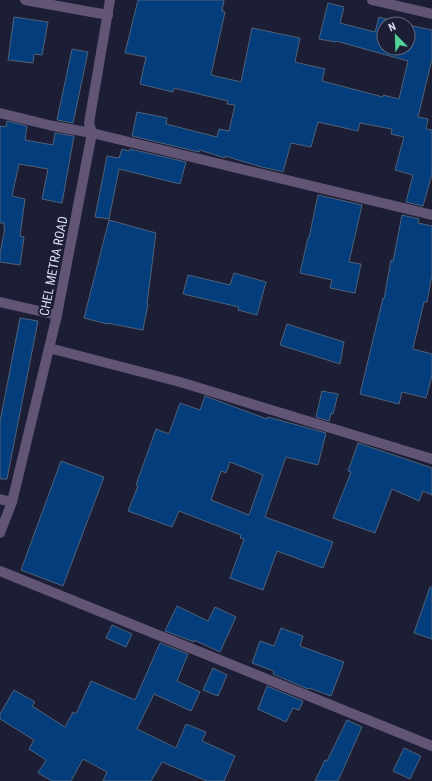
<svg xmlns="http://www.w3.org/2000/svg" width="432" height="781" font-family="'Roboto Condensed',sans-serif">
	<style>
		.building { fill: #033d7b; stroke: #4f627a; fill-rule: evenodd }
		.lines { fill: none; stroke-linecap: round; stroke-linejoin: round }
		.minor { stroke: #615475; stroke-width: 10 }
		.labels { text-anchor: middle; stroke-width: 4; stroke-linejoin: round; paint-order: stroke }
		.street-label { font-size: 13px; fill: #d7daea; stroke: #1c1e36 }
	</style>
	<rect width="100%" height="100%" fill="#1c1e36"/>
	<!-- building -->
	<g class="building">
		<path d="M138 0H224L222 11 225 12 211 75 241 82 252 28 300 38 295 62 325 69 322 81 383 97V95L399 99 408 61 336 41V42L319 39 328 3 344 7 340 23 375 32 379 17 404 24H384V48H408V25L432 30V59L418 117 428 119 426 129 432 130V174L423 206 406 202 413 175 395 170 404 137 391 134 392 129 360 123 358 131 318 122 311 147 291 143 283 172 258 166 225 156V158L200 150 199 152 132 136 137 112 167 118 166 124 217 137 219 129 229 131 235 105 227 104 228 101 174 88 173 92 140 84 146 57 125 53Z"/>
		<path d="M14 17 48 22 42 55 34 54 33 63 8 60Z"/>
		<path d="M72 49 88 52 73 123 57 120Z"/>
		<path d="M7 121 27 126 25 140 53 145 55 133 74 136 62 203 42 199 48 169 19 164 12 196 25 199 20 236 24 237 20 265 0 262V254L5 228H4V223H0V126L6 127Z"/>
		<path d="M122 149 129 151 130 149 186 162 180 184 119 169 109 219 95 217 107 156 119 158Z"/>
		<path d="M318 195 362 205 349 262 361 264 355 293 330 288 332 280 300 273 308 238H309Z"/>
		<path d="M402 215 419 219 418 223 432 226V275L427 302H424L413 348V349L432 354V376L426 398 402 392 399 404 360 394 383 298 384 299 391 260 393 261Z"/>
		<path d="M109 220 156 233 147 304H148L143 330 107 323V324L84 318Z"/>
		<path d="M234 273 266 282 257 315 238 310 239 307 183 294 188 275 230 285Z"/>
		<path d="M20 318 38 321 7 479H0V422Z"/>
		<path d="M287 324 344 342 340 364 280 345Z"/>
		<path d="M322 391 338 394 333 414 331 413 329 421 316 417Z"/>
		<path d="M205 396 267 419 268 417 326 433 318 465 286 457 265 517 333 542 323 568 277 551 263 590 230 578 244 539 240 538 241 535 179 511 172 527 128 511 138 486 136 485 156 429 169 434 180 403 200 410ZM230 462 263 475 249 515 211 500 221 471 226 473Z"/>
		<path d="M358 443 432 468V495L423 491 419 501 392 489 375 533 333 518 351 472 348 471Z"/>
		<path d="M61 461 104 477 63 586 21 570Z"/>
		<path d="M430 587H432V639L414 633Z"/>
		<path d="M177 606 208 621 215 607 236 617 220 652 194 640V642L165 631Z"/>
		<path d="M112 625 132 634 126 647 106 638Z"/>
		<path d="M281 628 303 636 300 646 344 662 331 696 309 688 308 689 273 674 274 671 252 663 260 641 274 646Z"/>
		<path d="M160 643 188 654 177 681 200 692 191 711 154 694 137 729 176 748 186 724 206 732 202 741 235 756 224 781H207L162 762 151 781H103L107 772 83 759 71 781H52L38 773 46 760 29 749 34 740 0 719V714L14 690 35 702 32 706 65 727 73 712 76 714 91 681 135 700Z"/>
		<path d="M213 668 227 675 218 696 203 690Z"/>
		<path d="M267 686 303 701 299 710 293 708 286 722 258 709Z"/>
		<path d="M347 720 362 727 338 781H315L325 760 327 761Z"/>
		<path d="M404 748 421 756 410 779 393 771Z"/>
	</g>
	<g class="lines">
		<!-- minor -->
		<g class="minor">
			<path d="M25 0 108 15"/>
			<path d="M372 0 432 14"/>
			<path d="M0 113 53 126 92 133 432 215"/>
			<path d="M0 302 57 315"/>
			<path d="M49 348 180 382 432 459"/>
			<path d="M0 499 12 502"/>
			<path d="M0 533 12 502 57 315 92 133 89 123 110 0"/>
			<path d="M0 571 432 746"/>
		</g>
	</g>
	<g class="labels">
		<!-- street labels -->
		<g class="street-label">
			<text transform="translate(53 266) rotate(-79)" y="5">CHEL METRA ROAD</text>
		</g>
	</g>
	<!-- north arrow -->
	<g transform="translate(396 36) rotate(337)"><circle r="19" fill="#1c1e36" stroke="#67697e"/>
	<path d="M0-3L7 15L0 10L-7 15Z" fill="#51d398"/>
	<text y="-6" font-size="11" font-weight="bold" text-anchor="middle" fill="#d7daea">N</text>
	</g>
</svg>
